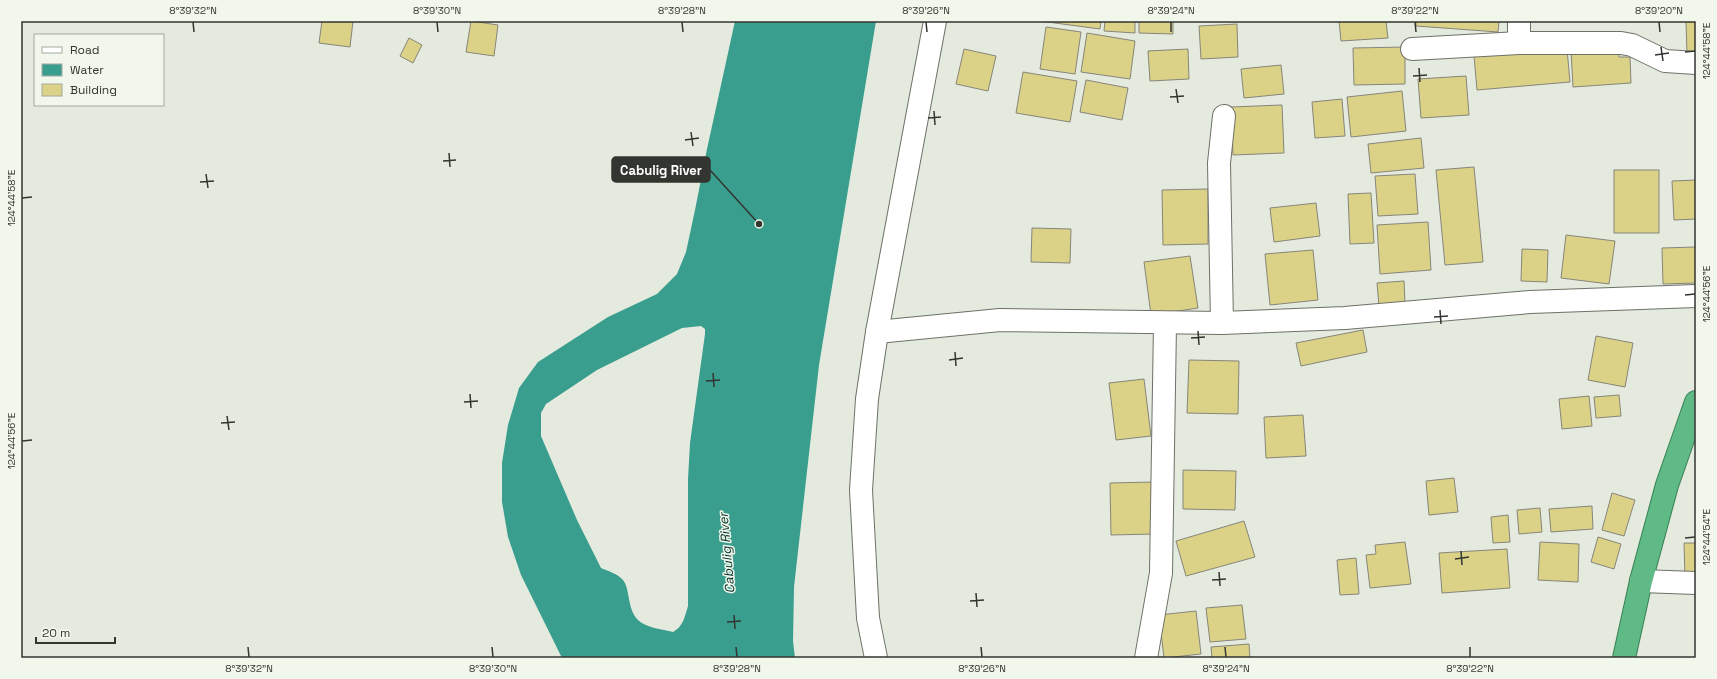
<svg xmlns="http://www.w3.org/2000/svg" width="1717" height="679" font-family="'Space Grotesk',sans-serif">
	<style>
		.water { fill: #3a9e8e; fill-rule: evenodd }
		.building { fill: #dcd287; stroke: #86857a }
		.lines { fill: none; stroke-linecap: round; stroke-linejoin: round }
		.minor-casing { stroke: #6d7167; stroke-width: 24 }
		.trunk-casing { stroke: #378055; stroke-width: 24 }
		.minor { stroke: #fff; stroke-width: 22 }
		.trunk { stroke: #60ba86; stroke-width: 22 }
		.ticks { fill: none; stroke: #333531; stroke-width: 1.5 }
		.labels { text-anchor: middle; stroke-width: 3; stroke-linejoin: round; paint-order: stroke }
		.water-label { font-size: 13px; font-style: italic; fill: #05352e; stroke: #f1f7eb }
		.leader { fill: none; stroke: #333531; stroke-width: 1.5 }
		.callout-dot { fill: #333531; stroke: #f1f7eb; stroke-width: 1.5 }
		.callout { fill: #333531; stroke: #333531; stroke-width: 1.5 }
		.callout-label { font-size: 13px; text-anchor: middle; font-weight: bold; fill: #fff }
		.neatline { fill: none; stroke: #333531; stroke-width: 1.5 }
		.ticks-label { font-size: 10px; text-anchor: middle; fill: #333531 }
	</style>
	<rect width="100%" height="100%" fill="#e4eade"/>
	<!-- water -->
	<path class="water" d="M735 21H876L819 365 794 587 793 641 795 658H562L521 575 508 537 502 502V463L508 425 519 388 538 362 608 317 657 294 677 274 686 252 695 210 707 149ZM701 326 705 329V334L690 443 688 479V606C685 616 683 627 673 632 662 629 646 628 638 620 627 609 630 588 623 580 618 574 608 571 601 568L577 520 541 436V413L546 404 597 370 682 328Z"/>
	<!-- building -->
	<g class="building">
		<path d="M322 21H353L350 47 319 43Z"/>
		<path d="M471 21 498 25 494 56 466 52Z"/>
		<path d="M1040 21H1101L1100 29Z"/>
		<path d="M1105 21H1135V33L1104 31Z"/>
		<path d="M1139 21H1173V34L1139 33Z"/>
		<path d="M1339 21H1386L1388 38 1341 41Z"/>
		<path d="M1416 21H1499L1498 32 1416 26Z"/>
		<path d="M1686 21H1696V54H1687Z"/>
		<path d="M1237 24 1238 57 1201 59 1199 26Z"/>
		<path d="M1046 27 1081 32 1075 74 1040 69Z"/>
		<path d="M1087 33 1135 41 1130 79 1081 72Z"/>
		<path d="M409 38 422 45 413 63 400 56Z"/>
		<path d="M1405 47V84L1354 85 1353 48Z"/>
		<path d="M1619 48V57H1630L1631 83 1573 87 1571 51Z"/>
		<path d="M964 49 996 56 988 91 956 84Z"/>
		<path d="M1188 49 1189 79 1150 81 1148 51Z"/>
		<path d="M1567 49 1570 82 1477 90 1474 56Z"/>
		<path d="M1281 65 1284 94 1244 98 1241 69Z"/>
		<path d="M1023 72 1077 81 1070 122 1016 113Z"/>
		<path d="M1466 76 1469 115 1421 118 1418 79Z"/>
		<path d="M1086 80 1128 88 1122 120 1080 112Z"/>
		<path d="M1402 91 1406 131 1351 137 1347 97Z"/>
		<path d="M1342 99 1345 136 1315 138 1312 102Z"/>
		<path d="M1282 105 1284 153 1233 155 1231 107Z"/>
		<path d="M1421 138 1424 168 1371 173 1368 144Z"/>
		<path d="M1474 167 1483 262 1445 265 1436 170Z"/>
		<rect x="1614" y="170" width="45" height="63"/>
		<path d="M1415 174 1418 214 1378 216 1375 176Z"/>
		<path d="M1696 180V219L1674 220 1672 181Z"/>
		<path d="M1208 189V244L1163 245 1162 190Z"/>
		<path d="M1371 193 1374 243 1350 244 1348 194Z"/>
		<path d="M1316 203 1320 236 1274 242 1270 208Z"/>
		<path d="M1428 222 1431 270 1380 274 1377 225Z"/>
		<path d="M1032 228 1071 229 1070 263 1031 262Z"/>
		<path d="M1566 235 1615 241 1609 284 1561 278Z"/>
		<path d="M1696 247V283L1663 284 1662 248Z"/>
		<path d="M1522 249 1548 250 1547 282 1521 281Z"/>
		<path d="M1313 250 1318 300 1270 305 1265 254Z"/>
		<path d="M1190 256 1198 308 1151 315 1144 262Z"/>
		<path d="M1404 281 1405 304 1379 306 1377 283Z"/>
		<path d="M1363 330 1367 352 1301 366 1296 343Z"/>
		<path d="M1596 336 1633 343 1625 387 1588 380Z"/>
		<path d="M1189 360 1239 361 1238 414 1187 413Z"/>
		<path d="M1144 379 1151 436 1116 440 1109 383Z"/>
		<path d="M1619 395 1621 416 1596 418 1594 397Z"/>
		<path d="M1589 396 1592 426 1562 429 1559 399Z"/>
		<path d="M1303 415 1306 456 1266 458 1264 417Z"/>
		<path d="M1183 470 1236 471 1235 510 1183 509Z"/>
		<path d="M1454 478 1458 512 1429 515 1426 481Z"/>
		<path d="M1154 482 1155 534 1111 535 1110 483Z"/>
		<path d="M1612 493 1635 500 1624 536 1602 530Z"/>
		<path d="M1592 506 1593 529 1551 532 1549 509Z"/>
		<path d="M1540 508 1542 532 1519 534 1517 510Z"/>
		<path d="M1508 515 1510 542 1493 543 1491 517Z"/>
		<path d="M1244 521 1255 557 1186 576 1176 541Z"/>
		<path d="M1598 537 1621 544 1614 569 1591 562Z"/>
		<path d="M1405 542 1411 584 1370 588 1366 555 1376 554 1375 545Z"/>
		<path d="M1540 542 1579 544 1578 582 1538 580Z"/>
		<path d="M1684 543H1696V578H1685Z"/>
		<path d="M1507 549 1510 588 1442 593 1439 553Z"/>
		<path d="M1356 558 1359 594 1340 595 1337 560Z"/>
		<path d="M1242 605 1246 639 1210 642 1206 608Z"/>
		<path d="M1196 611 1201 654 1164 658 1159 615Z"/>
		<path d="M1249 644 1250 658H1212L1211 647Z"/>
	</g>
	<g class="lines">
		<!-- minor casing -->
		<g class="minor-casing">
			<g id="minor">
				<path d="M1519 21V43"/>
				<path d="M1412 49 1519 43H1621L1632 45 1665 61 1696 63"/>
				<path d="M1222 323 1219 163 1224 116"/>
				<path d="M877 332 1000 320 1222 323 1345 318 1530 302 1696 296"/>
				<path d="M1641 581 1696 583"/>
				<path d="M876 658 868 618 861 490 867 399 877 332 935 21"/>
				<path d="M1146 658 1161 573 1165 324"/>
			</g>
		</g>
		<!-- trunk casing -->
		<g class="trunk-casing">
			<path id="trunk" d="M1624 658 1641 581 1667 485 1696 402"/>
		</g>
		<!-- minor -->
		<use href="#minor" class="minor"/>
		<!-- trunk -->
		<use href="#trunk" class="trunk"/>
	</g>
	<!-- ticks -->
	<path class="ticks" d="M193 22 194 32M437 22 438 32M682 22 683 32M926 22 927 32M1171 22V32M1415 22 1416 32M1659 22 1660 32M1661 47 1663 61M1685 52 1695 51M1655 55 1669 53M1419 68 1420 82M1413 76 1427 75M1176 89 1178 103M1170 97 1184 96M934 111 935 125M928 118 941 117M691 132 693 146M685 140 699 138M449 153 450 167M443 161 456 160M206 174 208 188M200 182 214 181M22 198 32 197M1685 295 1695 294M1440 310 1441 324M1434 317 1448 316M1198 331 1199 345M1191 338 1205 337M955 352 956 366M949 360 963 358M713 373 714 387M706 381 720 380M470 394 471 408M464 402 478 401M227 416 229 430M221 423 235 422M22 441 32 440M1685 538 1695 537M1461 551 1462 565M1455 559 1469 557M1219 572 1220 586M1212 580 1226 579M976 593 977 607M970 601 984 600M734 615 735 629M727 622 741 621M248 647 249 657M492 647 493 657M736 647 737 657M981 647 982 657M1225 647 1226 657M1470 647V657"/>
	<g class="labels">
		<!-- water labels -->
		<g class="water-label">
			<text transform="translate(726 553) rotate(-95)" y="5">Cabulig River</text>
		</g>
	</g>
	<!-- callouts -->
	<path class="leader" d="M759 224L710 170"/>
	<circle class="callout-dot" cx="759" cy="224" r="4"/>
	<rect class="callout" x="612" y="157" width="98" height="25" rx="4"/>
	<g class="callout-label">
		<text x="661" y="175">Cabulig River</text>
	</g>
	<!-- border -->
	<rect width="1717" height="679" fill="none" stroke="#f1f7eb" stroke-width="44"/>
	<!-- legend -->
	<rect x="34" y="34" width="130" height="72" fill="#f1f7eb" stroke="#a5a9a1"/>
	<rect x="42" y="47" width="20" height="6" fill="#ffffff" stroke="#a5a9a1"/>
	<text x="70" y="54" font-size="12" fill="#333531">Road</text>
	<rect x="42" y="64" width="20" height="12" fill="#3a9e8e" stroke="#a5a9a1"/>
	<text x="70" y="74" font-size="12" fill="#333531">Water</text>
	<rect x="42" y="84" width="20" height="12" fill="#dcd287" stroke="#a5a9a1"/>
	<text x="70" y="94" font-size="12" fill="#333531">Building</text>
	<!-- scale -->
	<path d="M36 637v6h79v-6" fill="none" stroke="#333531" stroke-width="2"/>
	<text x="42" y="637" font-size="12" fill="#333531" stroke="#f1f7eb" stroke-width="3" paint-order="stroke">20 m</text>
	<rect x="22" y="22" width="1673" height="635" class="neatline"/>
	<g class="ticks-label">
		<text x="193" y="14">8°39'32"N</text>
		<text x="437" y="14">8°39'30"N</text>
		<text x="682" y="14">8°39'28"N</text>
		<text x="926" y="14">8°39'26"N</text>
		<text x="1171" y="14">8°39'24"N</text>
		<text x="1415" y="14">8°39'22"N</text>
		<text x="1659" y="14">8°39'20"N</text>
		<text transform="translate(1706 51) rotate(-90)" y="4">124°44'58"E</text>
		<text transform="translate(11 198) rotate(-90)" y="4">124°44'58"E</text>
		<text transform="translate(1706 294) rotate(-90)" y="4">124°44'56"E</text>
		<text transform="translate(11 441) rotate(-90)" y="4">124°44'56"E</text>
		<text transform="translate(1706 537) rotate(-90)" y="4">124°44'54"E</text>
		<text x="249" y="672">8°39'32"N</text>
		<text x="493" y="672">8°39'30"N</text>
		<text x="737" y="672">8°39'28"N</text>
		<text x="982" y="672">8°39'26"N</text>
		<text x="1226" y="672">8°39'24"N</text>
		<text x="1470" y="672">8°39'22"N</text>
	</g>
</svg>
